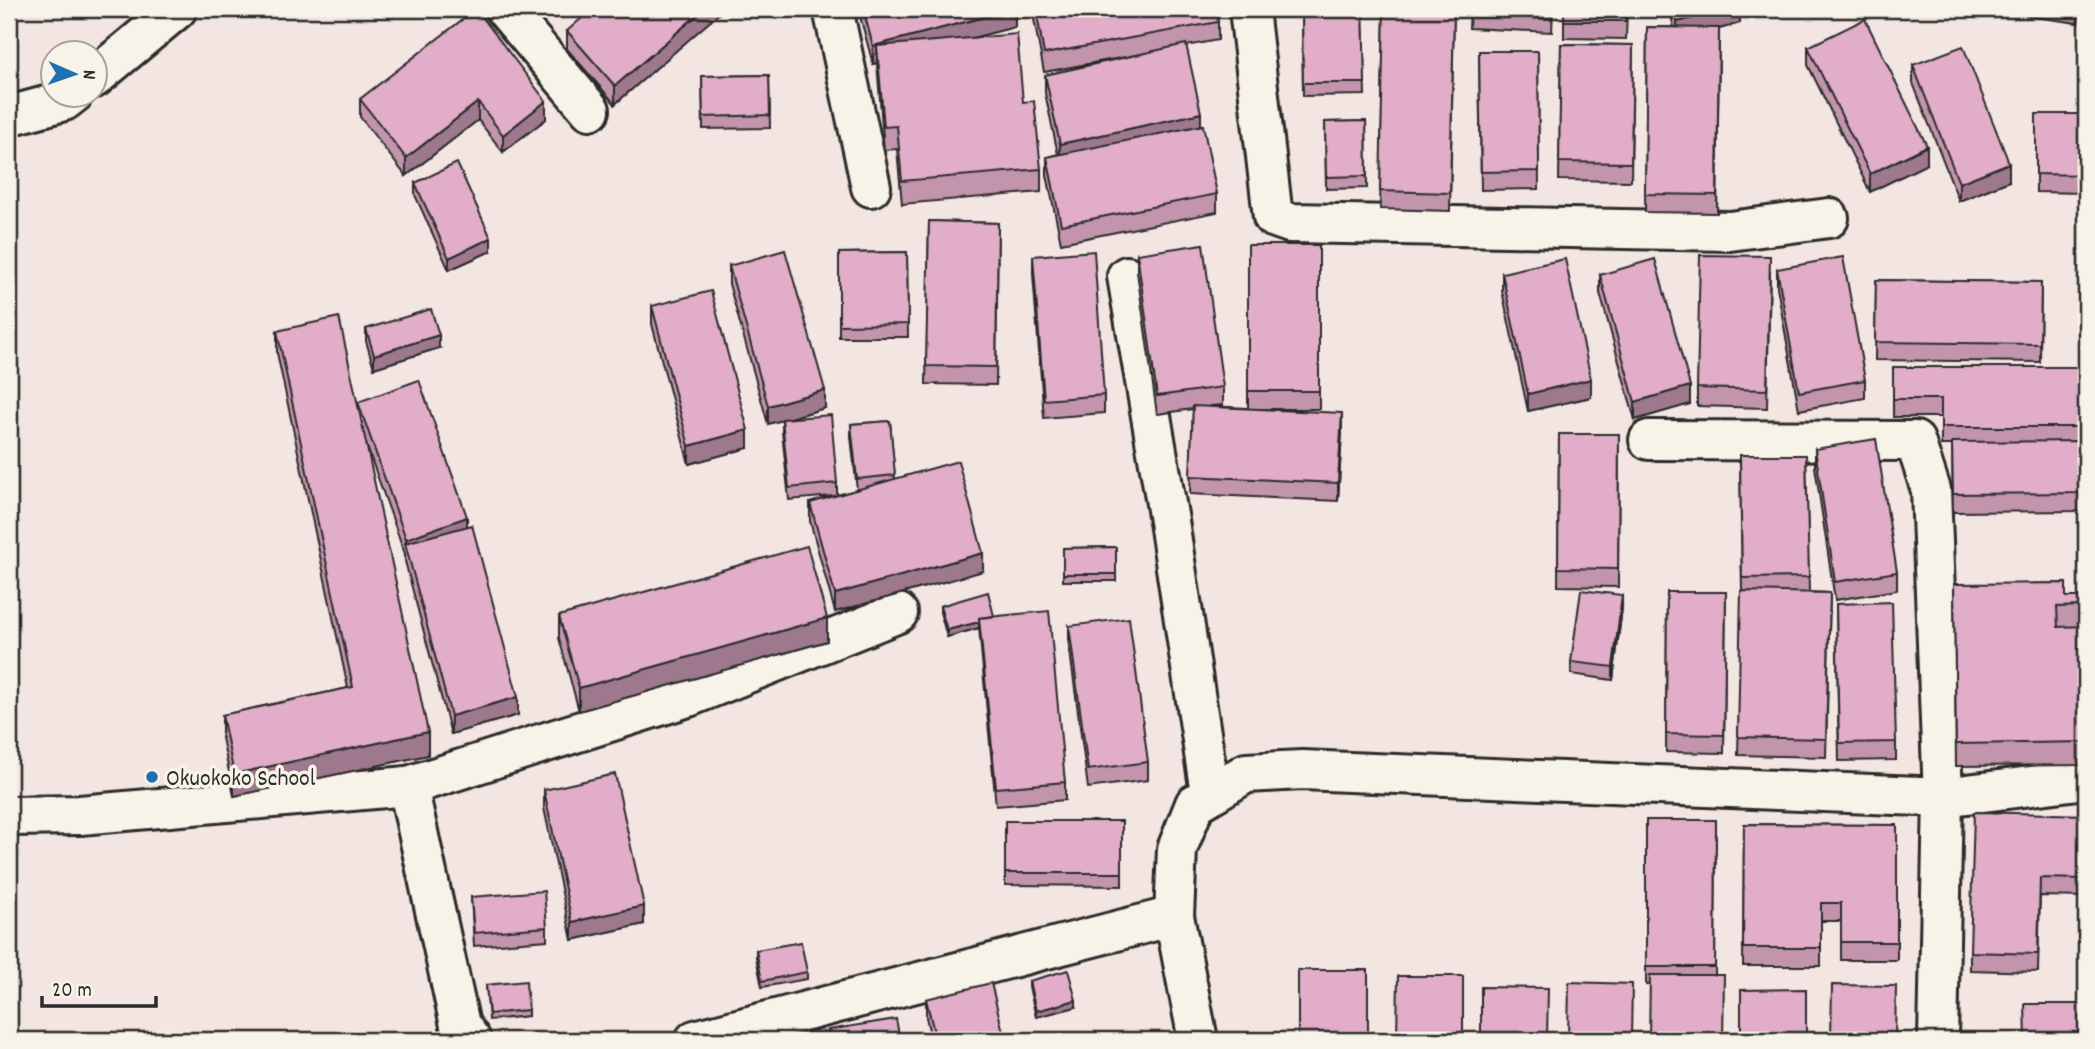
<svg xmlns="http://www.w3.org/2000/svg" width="2095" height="1049" font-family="Dekko,sans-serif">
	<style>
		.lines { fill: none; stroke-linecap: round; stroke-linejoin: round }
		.minor-casing { stroke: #2b2b2b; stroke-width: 44 }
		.minor { stroke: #f7f3e8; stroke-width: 38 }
		.wall { fill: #c295ad; stroke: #2b2b2b; stroke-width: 2 }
		.shaded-wall { fill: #9e798d; stroke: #2b2b2b; stroke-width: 2 }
		.building { fill: #e1adc9; stroke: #2b2b2b; stroke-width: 2 }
		.poi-dot { fill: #1f6fb2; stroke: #f7f3e8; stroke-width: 2.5 }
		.labels { text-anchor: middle; stroke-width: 7; stroke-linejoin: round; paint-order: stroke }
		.poi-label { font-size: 24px; fill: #2b2b2b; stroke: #f7f3e8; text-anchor: start }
	</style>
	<rect width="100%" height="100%" fill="#f3e5e2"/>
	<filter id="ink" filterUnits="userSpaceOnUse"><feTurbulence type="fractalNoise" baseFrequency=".0143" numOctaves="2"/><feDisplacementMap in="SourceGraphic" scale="14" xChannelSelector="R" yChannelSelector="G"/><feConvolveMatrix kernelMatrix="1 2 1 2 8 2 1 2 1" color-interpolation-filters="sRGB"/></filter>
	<g filter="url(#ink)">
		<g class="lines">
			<!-- minor casing -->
			<g class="minor-casing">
				<g id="minor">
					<path d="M505 9 590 110"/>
					<path d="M833 9 871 187"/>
					<path d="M1249 9 1273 217 1290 223 1730 231 1829 218"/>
					<path d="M94 78 177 9"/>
					<path d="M9 116 64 101 73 94"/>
					<path d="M1127 276 1169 521 1210 793"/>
					<path d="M1649 440 1915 441 1931 490 1943 797 1938 1040"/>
					<path d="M408 786 460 1025 471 1040"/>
					<path d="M9 816 80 815 408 786 688 697 898 613"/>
					<path d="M1174 916 1198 1040"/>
					<path d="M695 1040 1174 916 1177 849 1195 804 1246 773 1302 770 1943 797 2086 779"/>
				</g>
			</g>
			<!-- minor -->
			<use href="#minor" class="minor"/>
		</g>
		<!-- wall -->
		<g class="wall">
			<path d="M723 9 615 104 567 49V31Z"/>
			<path d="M858 9H1015V27L971 38 1023 102 1041 169V192L902 204 897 149 884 150 877 63 873 64Z"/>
			<path d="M1032 9H1216L1218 22V40L1186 46 1201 126 1217 194V212L1061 243 1047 175V157L1058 154 1045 93V75L1136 55 1044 72Z"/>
			<path d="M1302 9H1363L1365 95 1303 96Z"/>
			<path d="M1384 9H1454L1450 211 1380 209Z"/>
			<path d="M1470 9H1553L1552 32 1469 28Z"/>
			<path d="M1564 9H1627L1626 39 1564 38Z"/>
			<path d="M1669 9H1740V23L1719 29 1717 213 1645 212 1647 27H1674Z"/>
			<path d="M2027 9H2080L2078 23 2027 16Z"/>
			<path d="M1561 44 1633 45 1631 181 1559 180Z"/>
			<path d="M1808 47 1927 164 1870 192 1808 65Z"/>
			<path d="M1479 51H1538L1539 189 1481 190Z"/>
			<path d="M1913 65 2009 181 1959 201 1913 83Z"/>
			<path d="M769 75 770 128 703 129 702 76Z"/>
			<path d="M360 99 546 101V119L503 152 478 120 406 176 360 117Z"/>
			<path d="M2036 114H2086V193L2036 192Z"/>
			<path d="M1366 121 1367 188 1326 189 1325 122Z"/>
			<path d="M415 183 491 251 449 270 415 195Z"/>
			<path d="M929 221 998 223 996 385 926 384Z"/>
			<path d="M1248 245H1319V409H1255L1342 431 1338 501 1190 494 1193 409 1157 414 1137 272V254L1223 387V405L1210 406 1248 408Z"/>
			<path d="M907 252 908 337H839V253Z"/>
			<path d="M1033 256 1104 395V413L1044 418 1033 274Z"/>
			<path d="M729 266 825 408 788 419 837 483V495L857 490 851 437V424L890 421 895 479 983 571 835 612 810 521V503L833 496 789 500 782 432V420L768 424 729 284Z"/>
			<path d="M1777 269 1865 380V398L1799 410 1777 287Z"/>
			<path d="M1502 273 1591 397 1528 411 1502 291Z"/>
			<path d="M1770 274 1767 408 1697 406V388Z"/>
			<path d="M1600 275 1690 404 1635 420 1600 293Z"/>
			<path d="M1876 280 2041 282 2040 362 1875 360Z"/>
			<path d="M652 306 748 448 689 464 652 324Z"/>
			<path d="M366 329 439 348 374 368 366 341Z"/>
			<path d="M277 331 358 404 467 526 518 715 451 734 405 561V554L366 444 428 755 234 796 222 738V715L348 688 277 353Z"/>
			<path d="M1893 367H2086V511L1953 512 1952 445H1941V417H1893Z"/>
			<path d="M1559 434H1619L1618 587 1558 586Z"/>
			<path d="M1815 449 1897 572V590L1835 600 1815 467Z"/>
			<path d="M1740 455H1806L1809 592 1830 593 1826 757 1738 755 1742 591Z"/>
			<path d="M1116 547V581H1063V548Z"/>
			<path d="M1954 584 2066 597H2083L2082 626H2086V765L1956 766Z"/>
			<path d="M1667 592H1726L1724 753 1666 752Z"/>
			<path d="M1836 604 1896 742V760L1839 761Z"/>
			<path d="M940 606 994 616 1065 782V800L996 806 979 628 947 637 940 612Z"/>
			<path d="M1622 608 1613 680 1571 674V662Z"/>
			<path d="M559 616 827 641 579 711 559 638Z"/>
			<path d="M1069 626 1148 762V780L1088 788 1069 644Z"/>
			<path d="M544 790 644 924 572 940 544 808Z"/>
			<path d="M2086 815V897L2040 896 2038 972 1970 970V952Z"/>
			<path d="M1646 820H1716L1715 975 1646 985Z"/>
			<path d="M1005 821H1122V886L1005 885Z"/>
			<path d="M1744 824 1897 825V960H1841V921H1821V966H1743Z"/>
			<path d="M471 897 547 927V940L474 946Z"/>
			<path d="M756 950 807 972V979L762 987 756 957Z"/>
			<path d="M1029 981 1076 1007 1036 1017 1029 987Z"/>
			<path d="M486 985 528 1010V1016L489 1020Z"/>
			<path d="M926 999 1005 1040H931L926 1017Z"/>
		</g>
		<!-- shaded-wall -->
		<g class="shaded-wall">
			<path d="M704 9H723V10L615 104V86Z"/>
			<path d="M1015 9V27L878 62 877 46V63L873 64V46Z"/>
			<path d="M1727 9H1740V23L1719 29 1717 213 1719 29 1677 40V22Z"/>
			<path d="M546 101V119L503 152V135Z"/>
			<path d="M478 102V120L406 176V158Z"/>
			<path d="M1201 113V130L1060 162V144Z"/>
			<path d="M1927 146V164L1870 192V174Z"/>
			<path d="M2009 163V181L1959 201V183Z"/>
			<path d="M491 238V251L449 270V258Z"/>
			<path d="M439 335V348L374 368V355Z"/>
			<path d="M1591 379V397L1528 411V394Z"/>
			<path d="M1690 386V404L1635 420V402Z"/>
			<path d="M825 390V408L768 424V406Z"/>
			<path d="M1342 413V431L1338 501V483Z"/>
			<path d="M748 430V448L689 464V446Z"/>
			<path d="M467 517V535L406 546V539Z"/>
			<path d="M983 553V571L835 612V594Z"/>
			<path d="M1622 595V608L1613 680V667Z"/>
			<path d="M827 618V641L579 711V688Z"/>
			<path d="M979 622V628L947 637V630Z"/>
			<path d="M518 697V715L451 734V716Z"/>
			<path d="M428 732V755L234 796V774Z"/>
			<path d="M644 906V924L572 940V922Z"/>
			<path d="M1076 1000V1007L1036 1017V1011Z"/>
		</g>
		<!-- building -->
		<g class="building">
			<path d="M476 9 546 101 503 135 478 102 406 158 360 99Z"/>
			<path d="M592 9H704L615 86 567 31Z"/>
			<path d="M863 9H1015L873 46Z"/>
			<path d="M1036 9H1216L1218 22 1044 54Z"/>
			<path d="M1302 9H1363L1365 83H1303Z"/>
			<path d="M1384 9H1454L1450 193 1380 191Z"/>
			<path d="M1470 9H1552V19L1469 16Z"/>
			<rect x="1564" y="9" width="62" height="12"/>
			<path d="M1673 9H1727L1677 22Z"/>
			<path d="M1865 19 1927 146 1870 174 1808 47Z"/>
			<path d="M1647 27 1719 28 1717 195 1645 194Z"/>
			<path d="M1017 34 1023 102 1034 101 1041 169 902 181 897 126 884 127 877 46Z"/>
			<path d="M1186 44 1201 113 1060 144 1045 75Z"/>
			<path d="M1561 44 1633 45 1631 163 1559 162Z"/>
			<path d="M1963 46 2009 163 1959 183 1913 65Z"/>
			<path d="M1479 51H1538L1539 171 1481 172Z"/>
			<path d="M769 75 770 115 703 117 702 76Z"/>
			<path d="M2036 114H2086V175L2036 174Z"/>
			<path d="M1366 121 1367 176 1326 177 1325 122Z"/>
			<path d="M1203 125 1217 194 1061 225 1047 157Z"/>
			<path d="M457 163 491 238 449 258 415 183Z"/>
			<path d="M929 221 998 223 996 367 926 366Z"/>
			<path d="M1203 244 1223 387 1157 396 1137 254Z"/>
			<rect x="1248" y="245" width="71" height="146"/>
			<path d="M785 250 825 390 768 406 729 266Z"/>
			<path d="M1094 251 1104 395 1044 400 1033 256Z"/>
			<path d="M907 252 908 324 839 325V253Z"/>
			<path d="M1700 255 1770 256 1767 390 1697 388Z"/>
			<path d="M1843 257 1865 380 1799 392 1777 269Z"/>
			<path d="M1565 259 1591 379 1528 394 1502 273Z"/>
			<path d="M1655 259 1690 386 1635 402 1600 275Z"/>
			<path d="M1876 280 2041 282 2040 344 1875 342Z"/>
			<path d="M711 291 748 430 689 446 652 306Z"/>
			<path d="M431 309 439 335 374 355 366 329Z"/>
			<path d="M339 317 428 732 234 774 222 715 353 687 277 331Z"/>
			<path d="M1893 367H2086V427H1941V399H1893Z"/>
			<path d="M419 380 467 517 406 539 358 402Z"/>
			<path d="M1193 406 1342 413 1338 483 1190 476Z"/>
			<path d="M831 415 837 483 789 488 782 419Z"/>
			<path d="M890 421 895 475 857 479 851 424Z"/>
			<path d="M1559 434H1619L1618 569 1558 568Z"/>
			<path d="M1876 439 1897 572 1835 582 1815 449Z"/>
			<path d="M2086 441V493L1953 494 1952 442Z"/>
			<path d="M1740 455H1806L1809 577 1742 578Z"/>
			<path d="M958 461 983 553 835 594 810 503Z"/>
			<path d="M472 525 518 697 451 716 405 543Z"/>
			<path d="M807 546 827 618 579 688 559 616Z"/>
			<path d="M1116 547V574H1063V548Z"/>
			<path d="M2066 583V597H2083L2082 606 2057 607 2058 627 2086 626V742L1956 744 1954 584Z"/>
			<path d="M1581 590 1622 595 1613 667 1571 662Z"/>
			<path d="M1741 591 1830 593 1826 739 1738 737Z"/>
			<path d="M988 592 994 616 979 618V622L947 630 940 606Z"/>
			<path d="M1667 592H1726L1724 735 1666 734Z"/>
			<path d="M1892 602 1896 742 1839 743 1836 604Z"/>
			<path d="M1049 611 1065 782 996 788 979 618Z"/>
			<path d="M1129 618 1148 762 1088 770 1069 626Z"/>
			<path d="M615 774 644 906 572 922 544 790Z"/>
			<path d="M1974 812 2086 815V879L2040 878 2038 954 1970 952Z"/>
			<path d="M1646 820H1716L1715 967H1646Z"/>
			<rect x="1005" y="821" width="117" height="52"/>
			<path d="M1744 824 1897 825V942H1841V903H1821V948H1743Z"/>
			<path d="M544 891 547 927 474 933 471 897Z"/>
			<path d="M801 942 807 972 762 981 756 950Z"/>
			<path d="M1068 970 1076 1000 1036 1011 1029 981Z"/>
			<rect x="1298" y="970" width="70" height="70"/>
			<path d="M1650 975H1724L1723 1040H1649Z"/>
			<path d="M1398 976H1463V1040H1397Z"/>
			<path d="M526 981 528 1010 489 1014 486 985Z"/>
			<path d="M1569 982 1632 984 1631 1040H1568Z"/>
			<path d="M991 983 1005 1040H936L926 999Z"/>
			<path d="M1832 985 1896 986 1895 1040H1831Z"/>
			<path d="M1481 987 1548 988 1547 1040H1481Z"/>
			<path d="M1806 989V1040H1741V990Z"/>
			<path d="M2025 1004H2086V1040H2026Z"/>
			<path d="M896 1019 900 1040H830L828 1030Z"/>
		</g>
	</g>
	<!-- markers -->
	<circle class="poi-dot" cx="152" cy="777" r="7"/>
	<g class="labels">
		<!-- poi labels -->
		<g class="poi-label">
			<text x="166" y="785">Okuokoko School</text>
		</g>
	</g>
	<!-- margin -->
	<rect width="2095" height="1049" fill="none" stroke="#f7f3e8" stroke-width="35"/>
	<rect x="18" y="18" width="2060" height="1014" fill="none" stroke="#2b2b2b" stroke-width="2.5" filter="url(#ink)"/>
	<!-- north arrow -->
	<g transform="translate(74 74) rotate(92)"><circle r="33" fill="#f7f3e8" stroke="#a5a39c" stroke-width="2"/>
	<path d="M0-5L12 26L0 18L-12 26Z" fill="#1f6fb2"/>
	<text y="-10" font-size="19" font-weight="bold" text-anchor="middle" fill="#2b2b2b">N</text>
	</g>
	<!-- scale -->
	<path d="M42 996v10h114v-10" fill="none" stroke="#2b2b2b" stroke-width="3.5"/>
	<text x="52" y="996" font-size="21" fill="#2b2b2b" stroke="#f7f3e8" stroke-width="5" paint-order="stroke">20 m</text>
</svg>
